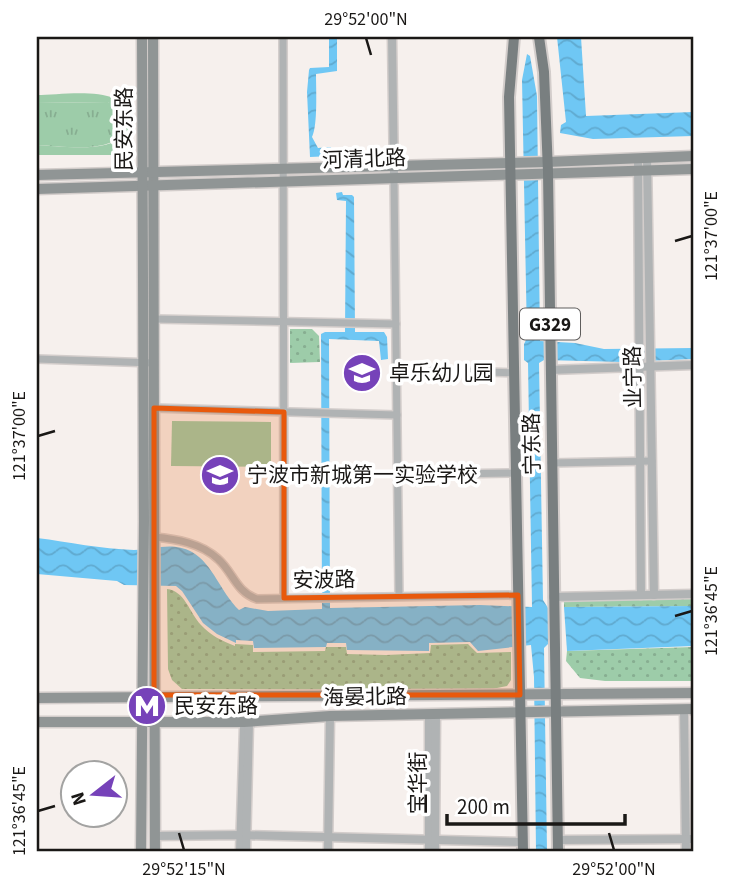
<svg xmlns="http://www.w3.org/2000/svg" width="730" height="888" font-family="'Source Sans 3','Noto Sans SC',sans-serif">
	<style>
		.grass { fill: url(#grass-tufts) }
		.park { fill: url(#park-dots) }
		.garden { fill: #9dcca9 }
		.water { fill: url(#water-waves) }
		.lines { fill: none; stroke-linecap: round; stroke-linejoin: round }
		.minor-casing { stroke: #d3cdcb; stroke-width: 10 }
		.tertiary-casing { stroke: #d3cdcb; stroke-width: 11 }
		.secondary-casing { stroke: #d3cdcb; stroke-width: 13 }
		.primary-casing { stroke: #d3cdcb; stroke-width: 14 }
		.minor { stroke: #b0b3b4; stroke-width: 7 }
		.tertiary { stroke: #b0b3b4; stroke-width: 8 }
		.secondary { stroke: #909595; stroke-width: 10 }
		.primary { stroke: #797f80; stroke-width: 10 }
		.marked { fill: #e8590c; fill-opacity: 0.2; stroke: #e8590c; stroke-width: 5; stroke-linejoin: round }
		.ticks { fill: none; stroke: #1a1816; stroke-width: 2.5 }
		.labels { text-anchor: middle; stroke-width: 7; stroke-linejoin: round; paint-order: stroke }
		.shield { fill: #fff; stroke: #5f5d5c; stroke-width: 2 }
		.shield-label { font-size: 19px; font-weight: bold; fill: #1a1816 }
		.street-label { font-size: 21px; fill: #1a1816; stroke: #fff }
		.poi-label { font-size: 21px; fill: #1a1816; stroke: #fff; text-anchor: start }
		.neatline { fill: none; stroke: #1a1816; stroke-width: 2.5 }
		.ticks-label { font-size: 18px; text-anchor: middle; fill: #1a1816 }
	</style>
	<defs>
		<pattern id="grass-tufts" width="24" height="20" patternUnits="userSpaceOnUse" patternTransform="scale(1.75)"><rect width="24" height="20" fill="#9dcca9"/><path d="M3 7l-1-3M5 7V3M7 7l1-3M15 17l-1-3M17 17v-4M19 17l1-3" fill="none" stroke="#87ae91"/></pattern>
		<pattern id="park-dots" width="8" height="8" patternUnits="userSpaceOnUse" patternTransform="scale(1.75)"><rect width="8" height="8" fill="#9dcca9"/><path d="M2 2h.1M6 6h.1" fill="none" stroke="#87ae91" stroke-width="1.8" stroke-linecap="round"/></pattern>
		<pattern id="water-waves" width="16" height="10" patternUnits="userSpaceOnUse" patternTransform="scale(1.75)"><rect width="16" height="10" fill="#6fc7f4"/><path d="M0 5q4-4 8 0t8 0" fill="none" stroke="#60aad0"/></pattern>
	</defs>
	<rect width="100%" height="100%" fill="#f6f0ed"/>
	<!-- grass -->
	<path class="grass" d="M108 102C122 107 127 118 124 133 108 154 62 146 37 145V103Z"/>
	<!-- park -->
	<g class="park">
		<path d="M290 329H312L319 336 320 362 290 363Z"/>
		<path d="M167 589C185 591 189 612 201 625 210 635 222 641 235 646V644L253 645V652L325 651 326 647H346L347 654 386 655 430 653 431 645 468 644 477 653 511 652V680L507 686 487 690 182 689 172 680 168 669Z"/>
		<path d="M693 598V606L564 607V600Z"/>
		<path d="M693 647V681H605L580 678 566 661 567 651Z"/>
	</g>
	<!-- garden -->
	<g class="garden">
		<path d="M37 95C64 95 129 83 133 121 134 132 130 139 123 146H132L133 155H37V145C63 146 143 159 121 111L108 102 37 103Z"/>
		<path d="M172 421 271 422V467L171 466Z"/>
	</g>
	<!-- water -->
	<g class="water">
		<path d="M329 37H337V71L316 74C316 89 318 125 312 137L318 148 331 147 332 156 310 157 307 92 309 70 310 68 329 67Z"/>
		<path d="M557 37H581L586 116 693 112V136L593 139 560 133 561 125 566 122Z"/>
		<path d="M527 54 530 56 537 96 540 341 575 343 604 349 693 348V359L622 362 544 360 539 363 543 600 548 608V644L544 648 547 851H536L534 677 531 645 478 651 470 642 429 643V651L347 650 346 643H327L326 647 254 648 253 641 236 640V643L217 634 203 623 182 591 176 586 124 585 117 581 37 574V538C69 542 101 549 134 550 154 550 171 541 192 552 213 564 221 593 239 610L245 607 268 611 322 609 321 334 325 332H345L346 201 337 200 336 193 342 192 343 195H352L354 197 355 332H384L387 337 388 359 381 360 379 341 329 339 330 608 480 605 532 607 528 363 524 360V344L527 338 522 80Z"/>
		<path d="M693 606V646L567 651 564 607Z"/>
	</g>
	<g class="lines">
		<!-- minor casing -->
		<g class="minor-casing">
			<g id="minor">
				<path d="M283 37 284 598"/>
				<path d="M394 177 399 596"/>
				<path d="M154 319 396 324"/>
				<path d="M37 359 154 363"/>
				<path d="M396 369 514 373"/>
				<path d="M154 408 397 415"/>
				<path d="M551 463 652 461"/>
				<path d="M397 475 516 473"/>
				<path d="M154 537C176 539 201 543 218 559 233 572 236 592 257 599L518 595"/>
			</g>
		</g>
		<!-- tertiary casing -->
		<g class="tertiary-casing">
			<g id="tertiary">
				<path d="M392 37 394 177"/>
				<path d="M638 158 641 595"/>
				<path d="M647 158 654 595"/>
				<path d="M550 370 693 365"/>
				<path d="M553 597 693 594"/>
				<path d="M684 709 686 851"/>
				<path d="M155 836 240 835 523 842"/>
				<path d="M558 840 693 839"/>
				<path d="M240 851 244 728"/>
				<path d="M246 851 249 722"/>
				<path d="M328 851 330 716"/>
				<path d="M429 851V715"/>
				<path d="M435 851 436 715"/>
			</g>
		</g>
		<!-- secondary casing -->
		<g class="secondary-casing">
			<g id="secondary">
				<path d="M153 37 155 851"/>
				<path d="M37 175 547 162 693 156"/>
				<path d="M37 189 693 169"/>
				<path d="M37 698 693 693"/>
				<path d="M37 722H244L330 716 693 709"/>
				<path d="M141 851 144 521 142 37"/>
			</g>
		</g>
		<!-- primary casing -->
		<g class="primary-casing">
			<g id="primary">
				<path d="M514 37 509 97 523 851"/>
				<path d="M539 37 544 72 548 172 558 851"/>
			</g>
		</g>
		<!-- minor -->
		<use href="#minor" class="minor"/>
		<!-- tertiary -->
		<use href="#tertiary" class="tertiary"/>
		<!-- secondary -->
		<use href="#secondary" class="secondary"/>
		<!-- primary -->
		<use href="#primary" class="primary"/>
	</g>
	<!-- marked area -->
	<path class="marked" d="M154 408 284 412V598L518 595 520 695H154Z"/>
	<!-- ticks -->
	<path class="ticks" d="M366 38 371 55M675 241 692 236M38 436 55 431M675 616 692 611M38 811 55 806M179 833 184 850M609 833 614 850"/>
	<!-- icons -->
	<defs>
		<g id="school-disc" transform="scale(2.0125)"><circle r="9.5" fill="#7642b9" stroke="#fff"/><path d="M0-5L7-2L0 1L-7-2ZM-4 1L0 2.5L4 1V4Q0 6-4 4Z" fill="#fff"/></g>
		<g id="metro-disc" transform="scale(2.0125)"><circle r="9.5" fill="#7642b9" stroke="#fff"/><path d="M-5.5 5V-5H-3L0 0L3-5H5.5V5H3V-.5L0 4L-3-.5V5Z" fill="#fff"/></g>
	</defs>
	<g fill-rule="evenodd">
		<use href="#school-disc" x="362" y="373"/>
		<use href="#school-disc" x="220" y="475"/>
		<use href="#metro-disc" x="147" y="706"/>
	</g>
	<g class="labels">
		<!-- shield labels -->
		<rect class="shield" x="520" y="308.5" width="60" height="31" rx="5"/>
		<g class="shield-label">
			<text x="550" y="331">G329</text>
		</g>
		<!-- street labels -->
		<g class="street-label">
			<text transform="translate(124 129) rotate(-90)" y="7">民安东路</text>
			<text transform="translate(364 159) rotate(-2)" y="7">河清北路</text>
			<text transform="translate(633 377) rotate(-91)" y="7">业宁路</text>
			<text transform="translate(532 444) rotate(-91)" y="7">宁东路</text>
			<text transform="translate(324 580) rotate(-1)" y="7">安波路</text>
			<text transform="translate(365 697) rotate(-1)" y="7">海晏北路</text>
			<text transform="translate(418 783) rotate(-90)" y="7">宝华街</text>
		</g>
		<!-- poi labels -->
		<g class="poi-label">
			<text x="389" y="380">卓乐幼儿园</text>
			<text x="247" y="482">宁波市新城第一实验学校</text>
			<text x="174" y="713">民安东路</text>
		</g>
	</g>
	<!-- border -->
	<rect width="730" height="888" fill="none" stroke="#ffffff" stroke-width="77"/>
	<!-- north arrow -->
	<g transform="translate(94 794) rotate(253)"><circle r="33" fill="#ffffff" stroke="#a3a3a2" stroke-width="2"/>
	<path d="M0-5L12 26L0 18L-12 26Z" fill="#7642b9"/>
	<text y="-10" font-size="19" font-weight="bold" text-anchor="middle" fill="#1a1816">N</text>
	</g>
	<!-- scale -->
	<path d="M447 814v10h178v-10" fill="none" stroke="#1a1816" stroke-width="3.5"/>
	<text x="457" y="814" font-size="21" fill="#1a1816" stroke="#ffffff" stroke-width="5" paint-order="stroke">200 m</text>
	<rect x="38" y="38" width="654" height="812" class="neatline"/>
	<g class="ticks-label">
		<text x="366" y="25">29°52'00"N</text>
		<text transform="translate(711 236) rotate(-90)" y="6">121°37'00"E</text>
		<text transform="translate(19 436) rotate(-90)" y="6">121°37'00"E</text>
		<text transform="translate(711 611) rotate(-90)" y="6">121°36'45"E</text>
		<text transform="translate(19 811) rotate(-90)" y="6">121°36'45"E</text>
		<text x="184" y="875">29°52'15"N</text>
		<text x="614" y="875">29°52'00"N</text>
	</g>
</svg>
